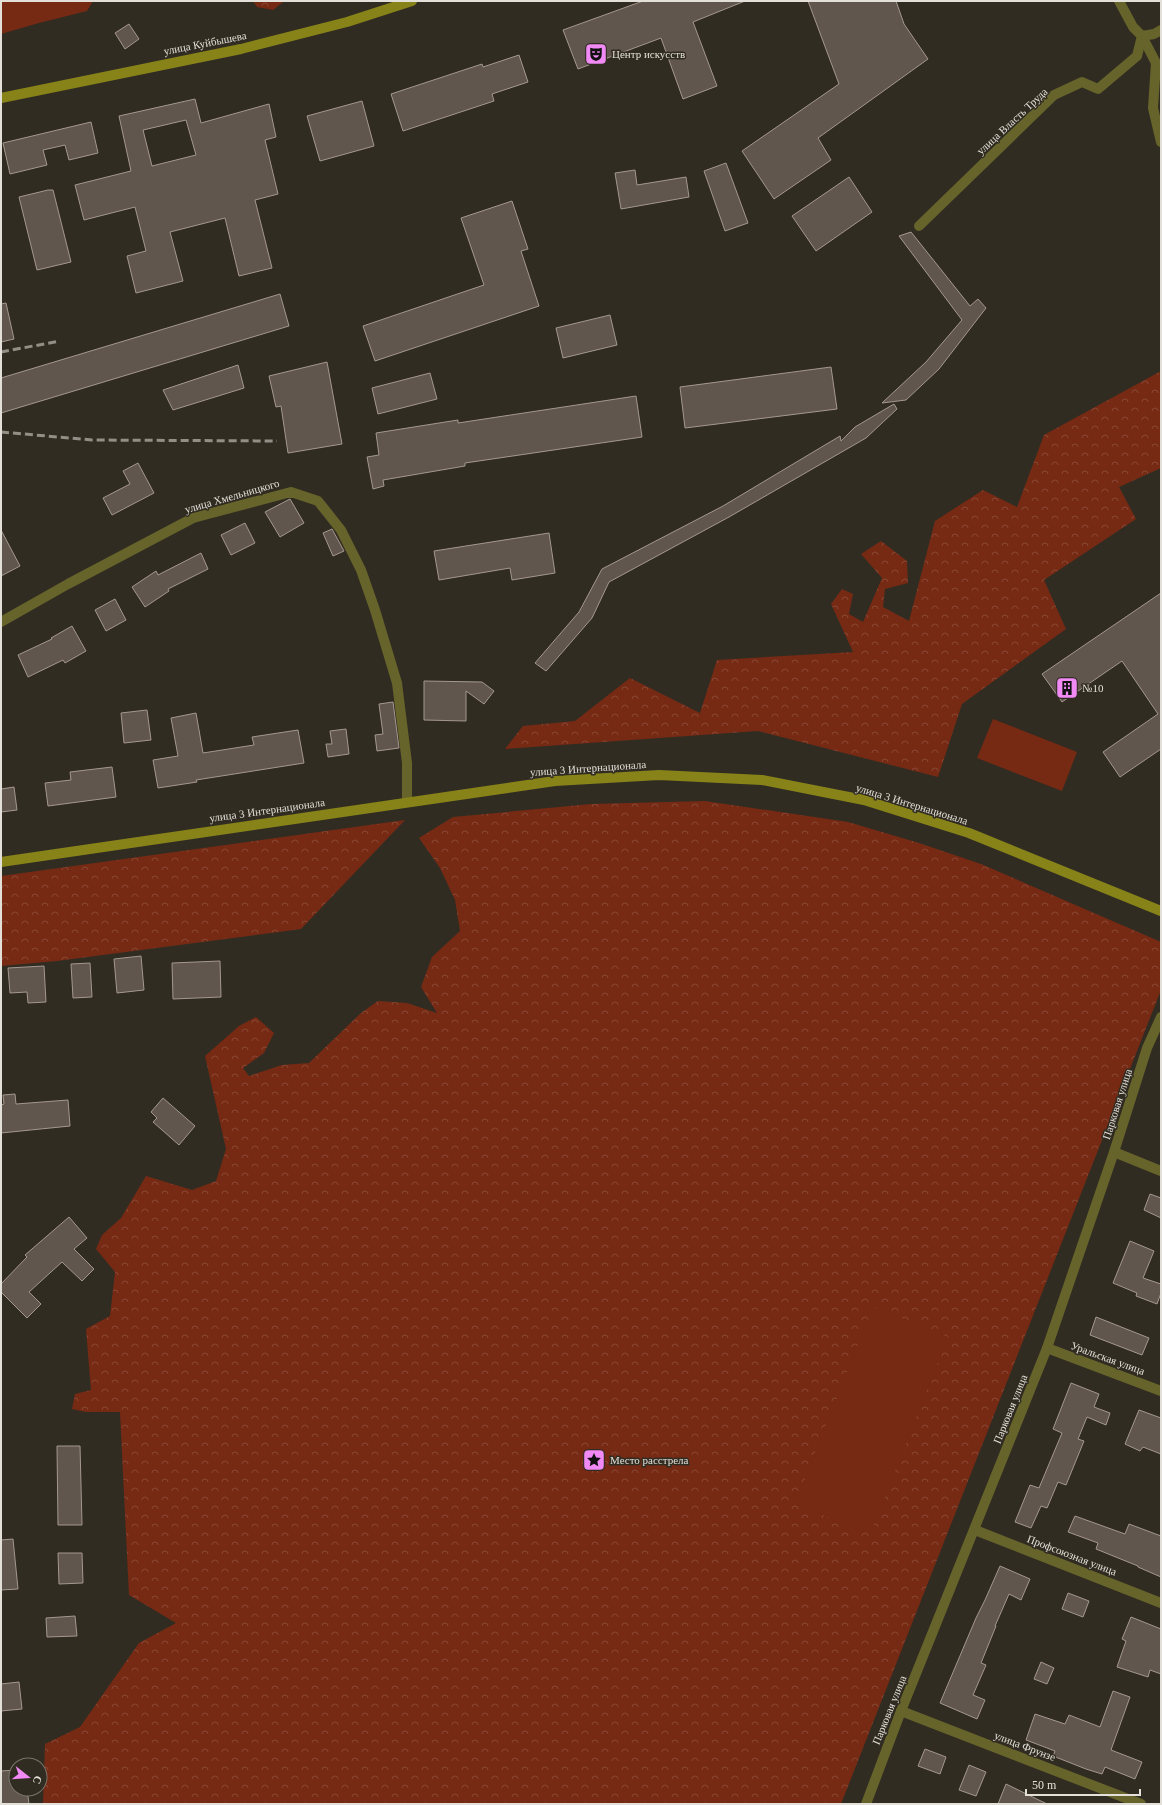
<svg xmlns="http://www.w3.org/2000/svg" width="1162" height="1805" font-family="Georgia,serif">
	<style>
		.forest { fill: url(#forest-crowns) }
		.green { fill: #762913 }
		.building { fill: #61564e; stroke: #a4988f; fill-rule: evenodd }
		.lines { fill: none; stroke-linecap: round; stroke-linejoin: round }
		.minor { stroke: #66642b; stroke-width: 10 }
		.secondary { stroke: #878319; stroke-width: 10 }
		.rail { stroke: #938f87; stroke-width: 3; stroke-dasharray: 8 4; stroke-linecap: butt }
		.labels { text-anchor: middle; stroke-width: 3; stroke-linejoin: round; paint-order: stroke }
		.street-label { font-size: 11px; fill: #e3e0d9; stroke: #312c22 }
		.poi-label { font-size: 11px; fill: #e3e0d9; stroke: #312c22; text-anchor: start }
	</style>
	<defs>
		<pattern id="forest-crowns" width="20" height="18" patternUnits="userSpaceOnUse"><rect width="20" height="18" fill="#762913"/><path d="M2 6a3 3 0 1 1 6 0M12 15a3 3 0 1 1 6 0" fill="none" stroke="#894835"/></pattern>
	</defs>
	<rect width="100%" height="100%" fill="#312c22"/>
	<!-- forest -->
	<g class="forest">
		<path d="M253 1H283V2L273 10 257 7Z"/>
		<path d="M1161 371V468L1119 487 1136 519 1044 580 1066 629 962 704 938 777 758 731 505 749 523 726 575 721 630 678 700 713 717 660 853 652 831 604 842 589 853 594 849 614 863 622 882 578 861 554 881 541 907 561 908 583 885 589 883 607 909 621 935 521 983 490 1017 507 1044 435Z"/>
		<path d="M705 801 848 822 919 843 981 864 1161 942V990L841 1804H43L45 1744 80 1727 139 1643 176 1623 129 1595 120 1412H86L72 1409 75 1394 91 1390 86 1329 110 1316 115 1272 96 1249 102 1235 121 1218 146 1176 192 1190 216 1181 226 1149 205 1056 239 1026 256 1017 274 1033 264 1053 243 1068 249 1076 282 1065 309 1063 361 1013 378 1001 407 1003 437 1013 421 987 432 957 460 931 455 900 440 868 419 838 453 817 591 804Z"/>
		<path d="M405 820 301 929 57 961 1 966V876Z"/>
	</g>
	<!-- green -->
	<g class="green">
		<path d="M1 1H93L87 11 39 23 1 34Z"/>
		<path d="M993 719 1077 752 1062 791 977 758Z"/>
		<path d="M873 1307 948 1337 870 1534 795 1504Z"/>
	</g>
	<!-- building -->
	<g class="building">
		<path d="M643 1H745L693 22 717 86 683 99 661 38 578 69 563 30Z"/>
		<path d="M808 1H896L904 24 928 59 818 138 831 160 774 199 742 151 839 84Z"/>
		<path d="M129 24 139 39 125 49 115 33Z"/>
		<path d="M519 55 528 82 492 94 494 101 403 131 391 94 482 64 483 67Z"/>
		<path d="M195 99 201 123 269 104 276 137 265 140 278 194 255 200 272 268 239 276 225 218 170 232 183 281 136 293 127 256 146 251 135 207 84 220 75 185 131 171 119 116ZM186 120 196 155 152 166 143 130Z"/>
		<path d="M362 101 374 146 320 161 307 116Z"/>
		<path d="M91 122 98 153 69 160 65 145 43 150 47 165 10 174 3 143Z"/>
		<path d="M726 163 748 223 725 231 704 171Z"/>
		<path d="M635 170 637 185 686 177 689 197 621 209 615 173Z"/>
		<path d="M849 177 872 212 816 251 792 216Z"/>
		<path d="M48 190H53L71 262 37 270 19 197Z"/>
		<path d="M512 201 528 249 521 251 539 306 375 361 363 326 484 285 461 218Z"/>
		<path d="M911 232 970 306 978 299 986 308 939 369 906 400 882 403 926 362 962 320 899 236Z"/>
		<path d="M280 294 289 326 1 413V378Z"/>
		<path d="M6 303 14 339 1 342V304Z"/>
		<path d="M610 315 617 345 563 358 556 328Z"/>
		<path d="M327 362 342 444 288 453 281 406 276 407 269 376Z"/>
		<path d="M238 365 244 388 173 410 163 390Z"/>
		<path d="M831 367 837 409 685 428 680 387Z"/>
		<path d="M430 373 437 399 378 414 372 388Z"/>
		<path d="M636 396 642 437 465 463V466L383 480 384 486 373 489 367 457 379 455 376 433 458 420V423Z"/>
		<path d="M894 404 897 409 866 438 729 517 609 582 592 618 546 671 535 663 579 612 602 569 723 506 840 436 841 441 855 427Z"/>
		<path d="M138 463 154 493 112 515 103 498 130 484 123 471Z"/>
		<path d="M290 499 304 523 280 537 265 512Z"/>
		<path d="M245 523 255 543 231 555 221 535Z"/>
		<path d="M332 529 344 551 333 556 323 533Z"/>
		<path d="M1 530 20 566 1 576Z"/>
		<path d="M549 533 555 573 512 580 510 568 439 580 434 551Z"/>
		<path d="M201 553 208 569 168 589 169 591 145 607 132 587 156 571 158 575Z"/>
		<path d="M1161 593V749L1120 777 1103 752 1158 714 1122 661 1062 702 1042 674Z"/>
		<path d="M115 599 126 620 106 631 95 610Z"/>
		<path d="M72 626 86 651 65 663 63 660 28 677 18 655 52 639 51 638Z"/>
		<path d="M424 681 482 682 494 691 484 704 466 691V721L424 720Z"/>
		<path d="M393 702 399 748 377 751 375 735 383 734 379 704Z"/>
		<path d="M147 710 151 740 124 743 121 713Z"/>
		<path d="M196 713 203 753 254 745 252 737 298 730 304 763 196 780 197 782 158 788 153 760 178 756 171 718Z"/>
		<path d="M346 729 349 754 328 757 326 744H332L330 731Z"/>
		<path d="M112 767 116 797 48 806 45 783 71 780 70 772Z"/>
		<path d="M14 787 17 810 1 812V789Z"/>
		<path d="M141 956 144 990 117 993 114 959Z"/>
		<path d="M220 961 221 997 173 999 172 963Z"/>
		<path d="M90 963 92 997 73 998 71 964Z"/>
		<path d="M44 966 46 1002 28 1003 27 992 10 993 8 968Z"/>
		<path d="M15 1094 16 1104 68 1100 70 1126 1 1133V1105L4 1104 3 1095Z"/>
		<path d="M163 1098 195 1126 179 1145 153 1122 157 1118 151 1112Z"/>
		<path d="M1150 1194 1161 1198V1218L1144 1210Z"/>
		<path d="M69 1217 87 1238 74 1249 94 1269 82 1281 62 1262 29 1292 41 1304 27 1318 1 1292V1284L27 1257 25 1255Z"/>
		<path d="M1130 1241 1154 1251 1143 1278 1161 1284V1293L1157 1304 1136 1296 1137 1293 1113 1283Z"/>
		<path d="M1096 1317 1149 1338 1142 1355 1090 1335Z"/>
		<path d="M1071 1383 1099 1394 1094 1407 1110 1413 1106 1425 1087 1417 1078 1439 1084 1441 1066 1485 1058 1482 1047 1508 1041 1506 1031 1528 1015 1522 1030 1485 1039 1488 1062 1433 1053 1429Z"/>
		<path d="M1139 1410 1161 1418V1454L1143 1447 1140 1451 1125 1444Z"/>
		<path d="M57 1446H80L82 1525H58Z"/>
		<path d="M1075 1516 1125 1534 1129 1524 1161 1536V1577L1138 1567V1566L1096 1549 1098 1543 1068 1532Z"/>
		<path d="M13 1539 18 1589 1 1590V1540Z"/>
		<path d="M58 1553H82L83 1583 59 1584Z"/>
		<path d="M1000 1566 1030 1579 1021 1600 1009 1594 995 1626H996L981 1663 986 1665 973 1695 985 1700 977 1719 940 1703 976 1618 985 1600Z"/>
		<path d="M1068 1593 1089 1601 1083 1617 1062 1609Z"/>
		<path d="M75 1616 77 1636 47 1637 46 1618Z"/>
		<path d="M1131 1617 1161 1629V1674L1150 1670 1148 1677 1117 1667 1126 1641 1122 1639Z"/>
		<path d="M1041 1662 1054 1668 1047 1684 1034 1679Z"/>
		<path d="M19 1682 22 1709 1 1711V1684Z"/>
		<path d="M1113 1691 1130 1697 1111 1750 1142 1762 1135 1779 1105 1767 1102 1774 1086 1769 1053 1756 1055 1751 1026 1740 1035 1714 1065 1724 1069 1715 1100 1727Z"/>
		<path d="M925 1749 946 1757 940 1774 918 1766Z"/>
		<path d="M969 1765 986 1772 976 1796 959 1790Z"/>
		<path d="M16 1770V1789H27L29 1804H1V1771Z"/>
		<path d="M1006 1784 1047 1804H998Z"/>
	</g>
	<g class="lines">
		<!-- minor -->
		<g class="minor">
			<path d="M1119 1 1133 27 1142 36 1156 63 1153 108 1161 142"/>
			<path d="M919 226 1054 95 1082 82 1098 89 1137 56 1142 36 1154 34 1161 30"/>
			<path d="M1 622 68 584 193 518 291 492 318 501 341 530 361 570 375 610 397 683 407 763V802"/>
			<path d="M1114 1152 1161 1171"/>
			<path d="M1047 1348 1161 1391"/>
			<path d="M975 1530 1161 1603"/>
			<path d="M901 1711 1141 1804"/>
			<path d="M866 1804 901 1711 1047 1348 1114 1152 1147 1048 1161 1017"/>
		</g>
		<!-- secondary -->
		<g class="secondary">
			<path d="M1 98 241 49 347 22 412 1"/>
			<path d="M1 862 555 781 659 775 762 780 864 800 969 833 1161 911"/>
		</g>
		<!-- rail -->
		<g class="rail">
			<path d="M1 352 60 341"/>
			<path d="M1 432 92 440 277 441"/>
		</g>
	</g>
	<!-- icons -->
	<defs>
		<g id="theatre-square" transform="scale(1.15)"><rect x="-9" y="-9" width="18" height="18" rx="4" fill="#f18af5" stroke="#312c22"/><path d="M-5-5.5Q0-4 5-5.5V0Q5 5 0 6Q-5 5-5 0ZM-3.3-2.5H-1v1.5H-3.3ZM1-2.5H3.3v1.5H1ZM-2.8 1Q0 5.5 2.8 1Z" fill="#111"/></g>
		<g id="building-square" transform="scale(1.15)"><rect x="-9" y="-9" width="18" height="18" rx="4" fill="#f18af5" stroke="#312c22"/><path d="M-4-6H4V6H1V3H-1V6H-4ZM-2.5-4.3h1.7v1.8h-1.7ZM.8-4.3h1.7v1.8H.8ZM-2.5-1h1.7V.8h-1.7ZM.8-1h1.7V.8H.8Z" fill="#111"/></g>
		<g id="sight-square" transform="scale(1.15)"><rect x="-9" y="-9" width="18" height="18" rx="4" fill="#f18af5" stroke="#312c22"/><path d="M0-6L1.8-2.2L6-1.7L2.9 1.2L3.7 5.4L0 3.3L-3.7 5.4L-2.9 1.2L-6-1.7L-1.8-2.2Z" fill="#111"/></g>
	</defs>
	<g fill-rule="evenodd">
		<use href="#theatre-square" x="596" y="54"/>
		<use href="#building-square" x="1067" y="688"/>
		<use href="#sight-square" x="594" y="1460"/>
	</g>
	<g class="labels">
		<!-- street labels -->
		<g class="street-label">
			<text transform="translate(205 43) rotate(-11)" y="4">улица Куйбышева</text>
			<text transform="translate(1012 121) rotate(-43)" y="4">улица Власть Труда</text>
			<text transform="translate(232 496) rotate(-16)" y="4">улица Хмельницкого</text>
			<text transform="translate(588 768) rotate(-4)" y="4">улица 3 Интернационала</text>
			<text transform="translate(912 804) rotate(17)" y="4">улица 3 Интернационала</text>
			<text transform="translate(267 810) rotate(-8)" y="4">улица 3 Интернационала</text>
			<text transform="translate(1117 1104) rotate(-72)" y="4">Парковая улица</text>
			<text transform="translate(1108 1358) rotate(20)" y="4">Уральская улица</text>
			<text transform="translate(1010 1409) rotate(-68)" y="4">Парковая улица</text>
			<text transform="translate(1072 1555) rotate(21)" y="4">Профсоюзная улица</text>
			<text transform="translate(889 1710) rotate(-68)" y="4">Парковая улица</text>
			<text transform="translate(1025 1746) rotate(21)" y="4">улица Фрунзе</text>
		</g>
		<!-- poi labels -->
		<g class="poi-label">
			<text x="612" y="58">Центр искусств</text>
			<text x="1082" y="692">№10</text>
			<text x="610" y="1464">Место расстрела</text>
		</g>
	</g>
	<!-- border -->
	<rect width="1162" height="1805" fill="none" stroke="#e3e0d9" stroke-width="4"/>
	<!-- north arrow -->
	<g transform="translate(28 1777) rotate(107)"><circle r="19" fill="#312c22" stroke="#78746b"/>
	<path d="M0-3L7 15L0 10L-7 15Z" fill="#f18af5"/>
	<text y="-6" font-size="11" font-weight="bold" text-anchor="middle" fill="#e3e0d9">С</text>
	</g>
	<!-- scale -->
	<path d="M1026 1789v6h114v-6" fill="none" stroke="#e3e0d9" stroke-width="2"/>
	<text x="1032" y="1789" font-size="12" fill="#e3e0d9" stroke="#312c22" stroke-width="3" paint-order="stroke">50 m</text>
</svg>
